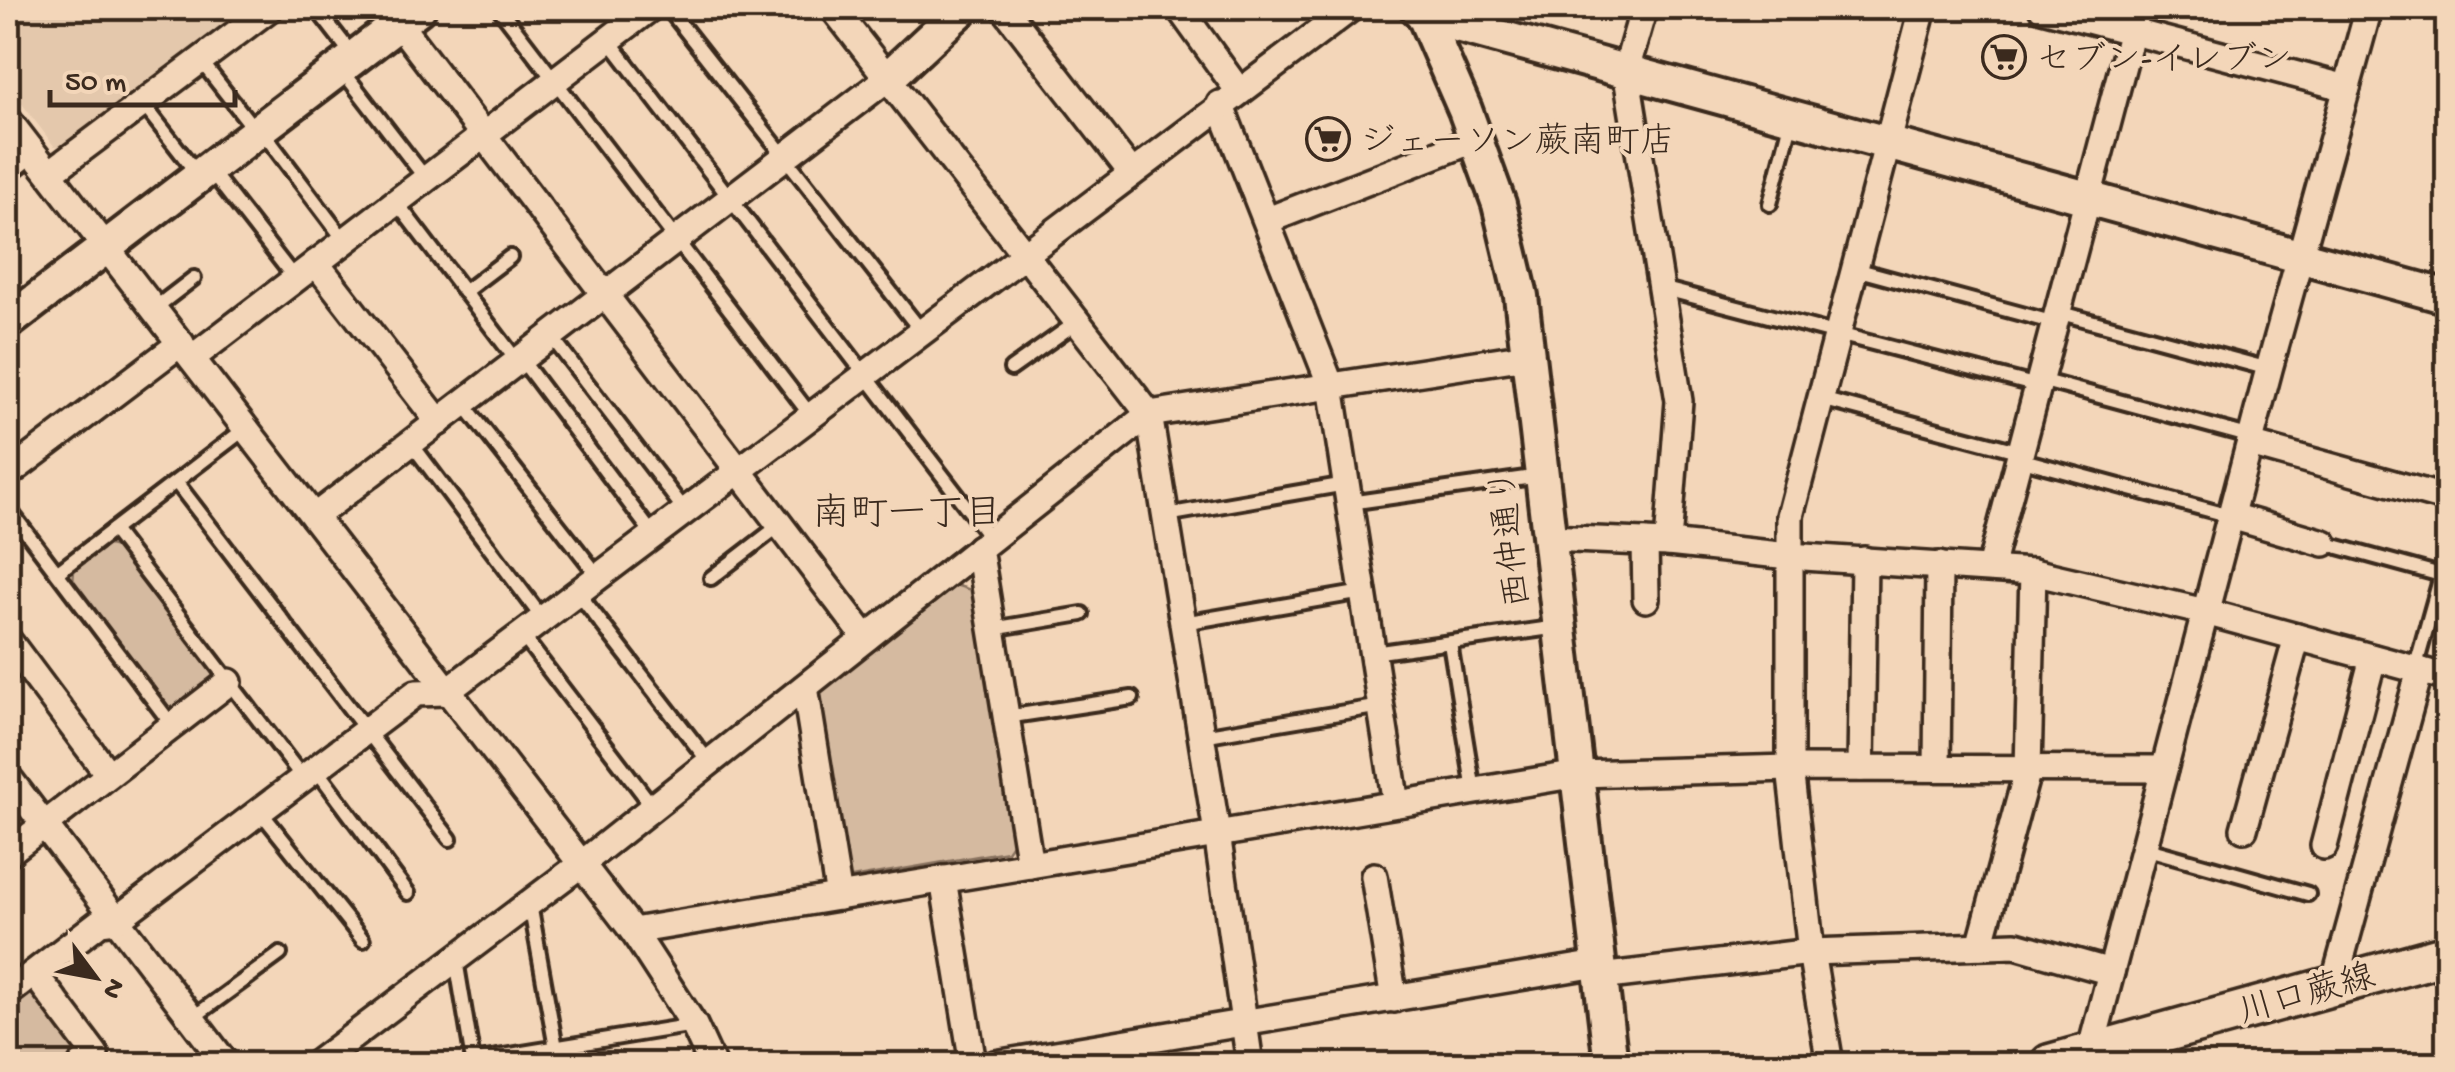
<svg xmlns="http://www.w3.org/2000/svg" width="2455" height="1072" font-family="'Gochi Hand','Klee One',sans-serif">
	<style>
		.built { fill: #e4c8ac }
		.green { fill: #d5baa0; stroke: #88725f; stroke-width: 2.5 }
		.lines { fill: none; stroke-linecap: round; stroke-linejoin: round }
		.service-casing { stroke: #3b2a1e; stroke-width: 20 }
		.minor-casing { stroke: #3b2a1e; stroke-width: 32 }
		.tertiary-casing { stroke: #3b2a1e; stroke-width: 40 }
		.secondary-casing { stroke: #3b2a1e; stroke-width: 45 }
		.service { stroke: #f3d6b9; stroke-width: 12 }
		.minor { stroke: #f3d6b9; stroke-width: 25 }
		.tertiary { stroke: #f3d6b9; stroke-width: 32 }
		.secondary { stroke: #f3d6b9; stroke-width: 38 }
		.labels { text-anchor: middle; stroke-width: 8; stroke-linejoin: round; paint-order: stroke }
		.poi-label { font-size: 35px; fill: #3b2a1e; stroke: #f3d6b9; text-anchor: start }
		.street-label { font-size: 35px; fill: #3b2a1e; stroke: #f3d6b9 }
		.neighbourhood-label { font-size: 38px; fill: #3b2a1e; stroke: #f3d6b9 }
	</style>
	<rect width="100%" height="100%" fill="#f3d6b9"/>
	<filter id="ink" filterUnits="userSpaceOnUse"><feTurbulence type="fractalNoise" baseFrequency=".01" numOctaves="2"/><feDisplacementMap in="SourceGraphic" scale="20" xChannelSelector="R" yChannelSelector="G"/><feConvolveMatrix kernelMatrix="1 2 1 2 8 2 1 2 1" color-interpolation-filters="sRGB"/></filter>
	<g filter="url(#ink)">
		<!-- built -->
		<path class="built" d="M8 8H247L65 146H54L8 85Z"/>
		<!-- green -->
		<g class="green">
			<path d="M108 545 117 547 213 673V683L177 712 169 708 73 583 74 571Z"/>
			<path d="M952 584 974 591 1014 841 1007 851 846 879 817 692Z"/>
			<path d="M34 973 95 1054 80 1064H8V994Z"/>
		</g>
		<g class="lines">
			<!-- service casing -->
			<g class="service-casing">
				<g id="service">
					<path d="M316 8 354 57"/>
					<path d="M499 8 812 417"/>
					<path d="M668 8 922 332"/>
					<path d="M608 39 991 539"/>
					<path d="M201 61 255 130"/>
					<path d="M342 70 426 179"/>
					<path d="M143 104 199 176"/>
					<path d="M262 131 345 241"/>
					<path d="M211 171 295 279"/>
					<path d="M397 203 517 361"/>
					<path d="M1770 204 1792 119"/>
					<path d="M1855 269 2055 323"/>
					<path d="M1661 288 2038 386"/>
					<path d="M464 292 510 257"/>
					<path d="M155 308 194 278"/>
					<path d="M2057 312 2269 369"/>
					<path d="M551 336 686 512"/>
					<path d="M521 359 654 536"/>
					<path d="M1011 369 1077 322"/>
					<path d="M2040 380 2252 437"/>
					<path d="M1821 399 2021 452"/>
					<path d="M463 403 599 577"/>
					<path d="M411 443 543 619"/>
					<path d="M2019 459 2231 516"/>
					<path d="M176 482 450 839"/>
					<path d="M1349 503 1540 476"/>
					<path d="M8 508 172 725"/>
					<path d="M1166 515 1346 484"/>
					<path d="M113 530 303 778"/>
					<path d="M2324 543 2441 575"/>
					<path d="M58 572 246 428"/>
					<path d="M711 578 780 525"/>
					<path d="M578 593 709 762"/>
					<path d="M1183 623 1363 592"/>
					<path d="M992 629 1082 614"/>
					<path d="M522 635 653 807"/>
					<path d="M1450 643 1474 791"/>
					<path d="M1373 653 1558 627"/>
					<path d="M2415 669 2448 551"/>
					<path d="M1006 717 1132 698"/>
					<path d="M1202 736 1381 706"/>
					<path d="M316 769 408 893"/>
					<path d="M260 811 363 940"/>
					<path d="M2144 848 2308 894"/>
					<path d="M530 904 556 1048"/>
					<path d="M456 960 473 1061 694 1025"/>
					<path d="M191 1019 280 954"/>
				</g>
			</g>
			<!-- minor casing -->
			<g class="minor-casing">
				<g id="minor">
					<path d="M833 8 1149 414 1217 833 1250 1064"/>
					<path d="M1004 8 1132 173"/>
					<path d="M1179 8 1238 90"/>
					<path d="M1644 8 1626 70 1679 401 1668 543"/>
					<path d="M2042 8 2347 88"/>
					<path d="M399 24 866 638"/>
					<path d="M1220 104 1331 386 1396 804"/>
					<path d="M8 120 633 931 694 1025 712 1064"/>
					<path d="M8 168 31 150"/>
					<path d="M50 173 270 8"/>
					<path d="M1268 220 1476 139"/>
					<path d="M316 263 439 422"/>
					<path d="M192 358 650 8"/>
					<path d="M2250 444 2448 499"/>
					<path d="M8 474 181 343"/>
					<path d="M2231 516 2324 543"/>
					<path d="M314 517 888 78"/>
					<path d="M1548 538 1668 543 1789 556 2033 572 2205 612 2448 678"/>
					<path d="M1645 542 1646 599"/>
					<path d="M979 548 1030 865"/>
					<path d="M1990 568 2138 8"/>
					<path d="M8 640 108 774"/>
					<path d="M805 687 839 897"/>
					<path d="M1861 768 1864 560"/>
					<path d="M1937 768 1939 565"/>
					<path d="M8 777 226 1064"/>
					<path d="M2244 829 2297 637"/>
					<path d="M2324 846 2373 658"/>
					<path d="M8 853 229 682"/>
					<path d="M1374 876 1394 999"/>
					<path d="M943 879 973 1064"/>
					<path d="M633 931 1578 774 1790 768 2164 769"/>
					<path d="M1980 946 2028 769 2033 572"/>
					<path d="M34 973 95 1054 82 1064"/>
					<path d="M1600 977 1811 952 2016 945 2111 972"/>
					<path d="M2334 984 2420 670"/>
					<path d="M8 993 100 922 116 920 416 693 446 692 1351 8"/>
					<path d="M316 1064 580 865 1149 414 1527 356"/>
					<path d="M995 1064 1598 964"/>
					<path d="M1830 1064 1811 952 1790 768V516L1923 8"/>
					<path d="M2087 1064 2269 369 2369 8"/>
				</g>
			</g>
			<!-- tertiary casing -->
			<g class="tertiary-casing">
				<g id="tertiary">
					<path d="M1417 8 1424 16 1465 110 1499 204 1521 296 1611 1064"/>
					<path d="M1424 16 2448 297"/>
					<path d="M888 78 963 8"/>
					<path d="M8 322 419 8"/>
				</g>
			</g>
			<!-- secondary casing -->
			<g class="secondary-casing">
				<path id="secondary" d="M2050 1064 2448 954"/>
			</g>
			<!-- service -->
			<use href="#service" class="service"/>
			<!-- minor -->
			<use href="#minor" class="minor"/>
			<!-- tertiary -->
			<use href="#tertiary" class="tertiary"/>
			<!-- secondary -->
			<use href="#secondary" class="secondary"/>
		</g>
	</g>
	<!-- icons -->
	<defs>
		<g id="supermarket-ring" transform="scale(2.25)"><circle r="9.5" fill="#f3d6b9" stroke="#3b2a1e" stroke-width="1.5"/><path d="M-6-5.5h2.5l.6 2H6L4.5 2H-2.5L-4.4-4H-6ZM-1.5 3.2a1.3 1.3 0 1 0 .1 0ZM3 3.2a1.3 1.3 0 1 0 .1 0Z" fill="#3b2a1e"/></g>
	</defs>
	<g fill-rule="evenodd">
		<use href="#supermarket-ring" x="2004" y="57"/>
		<use href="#supermarket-ring" x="1328" y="139"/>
	</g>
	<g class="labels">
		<!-- poi labels -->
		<g class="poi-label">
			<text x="2036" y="69">セブン-イレブン</text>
			<text x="1360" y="151">ジェーソン蕨南町店</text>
		</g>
		<!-- street labels -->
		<g class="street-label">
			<text transform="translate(1508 538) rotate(-97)" y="12">西仲通り</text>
			<text transform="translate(2306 992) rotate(-16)" y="12">川口蕨線</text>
		</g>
		<!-- neighbourhood labels -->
		<g class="neighbourhood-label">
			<text x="907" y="524">南町一丁目</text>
		</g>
	</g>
	<!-- margin -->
	<rect width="2455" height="1072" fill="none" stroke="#f3d6b9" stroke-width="40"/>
	<rect x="20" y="20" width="2415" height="1032" fill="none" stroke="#3b2a1e" stroke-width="4" filter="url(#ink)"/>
	<!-- north arrow -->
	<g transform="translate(95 977) rotate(122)" stroke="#f3d6b9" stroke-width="8" paint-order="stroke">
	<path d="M0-8L18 38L0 25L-18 38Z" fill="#3b2a1e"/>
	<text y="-15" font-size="28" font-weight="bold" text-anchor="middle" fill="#3b2a1e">N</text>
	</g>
	<!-- scale -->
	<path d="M50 90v15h185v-15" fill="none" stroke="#3b2a1e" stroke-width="5"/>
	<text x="65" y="90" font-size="30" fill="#3b2a1e" stroke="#f3d6b9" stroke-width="8" paint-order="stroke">50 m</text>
</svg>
